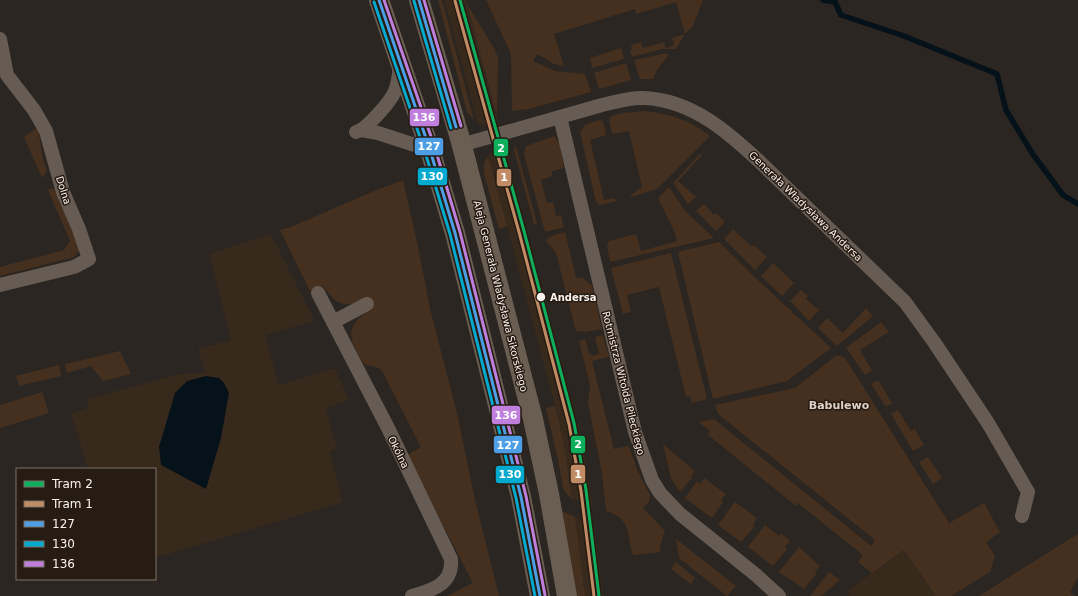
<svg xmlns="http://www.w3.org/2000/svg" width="1078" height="596" font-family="'DejaVu Sans',sans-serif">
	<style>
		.built { fill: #38291d }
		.green { fill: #45301f }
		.water { fill: #061219 }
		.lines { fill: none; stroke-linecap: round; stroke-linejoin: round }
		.stream { stroke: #061219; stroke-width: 5.5 }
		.minor { stroke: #675c53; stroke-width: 14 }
		.secondary { stroke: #6a5e53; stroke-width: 20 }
		.bus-1-casing { stroke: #261c13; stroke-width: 6 }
		.bus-2-casing { stroke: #261c13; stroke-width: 6 }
		.bus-3-casing { stroke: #261c13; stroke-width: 6 }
		.bus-1 { stroke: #4d9ee5; stroke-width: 3 }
		.bus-2 { stroke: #00a9ce; stroke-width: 3 }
		.bus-3 { stroke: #c07fdc; stroke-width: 3 }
		.tram-1-casing { stroke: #261c13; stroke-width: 6 }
		.tram-2-casing { stroke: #261c13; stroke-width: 6 }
		.tram-1 { stroke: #0daf5c; stroke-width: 3 }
		.tram-2 { stroke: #c18c65; stroke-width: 3 }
		.stop-dot { fill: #faf2ec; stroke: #261c13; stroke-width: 1.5 }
		.labels { text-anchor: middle; stroke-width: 3; stroke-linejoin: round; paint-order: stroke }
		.street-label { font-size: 10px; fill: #faf2ec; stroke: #261c13 }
		.stop-label { font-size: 10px; font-weight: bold; fill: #faf2ec; stroke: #261c13; text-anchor: start }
		.neighbourhood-label { font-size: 11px; font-weight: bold; fill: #dfd1c5; stroke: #261c13 }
		.line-badge { stroke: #261c13; stroke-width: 1.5 }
		.badge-label { font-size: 11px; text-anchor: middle; font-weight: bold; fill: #fff }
	</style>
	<rect width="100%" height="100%" fill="#2b2621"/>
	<!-- built -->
	<g class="built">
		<path d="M444 0H466L499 125 488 127 478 124Z"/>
		<path d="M504 144 580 432 593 506 572 499 564 444 555 406 488 156 493 151Z"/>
		<path d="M271 234 315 321 265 335 279 385 335 368 349 400 326 408 337 449 330 451 343 502 155 558V469H88L71 414 88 408 87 399 180 374 205 373 198 349 231 340 209 254Z"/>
		<path d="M575 517 594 525 603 596H585Z"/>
		<path d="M904 550 936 596H850L847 591Z"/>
	</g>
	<!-- green -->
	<g class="green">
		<path d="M438 0H442L474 120 467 112Z"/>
		<path d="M486 0H703L693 26 685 34 676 49H662L632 57 630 51 632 50 631 45 641 42 643 48 664 42 666 48 674 45 672 38 685 34 676 2 636 14 635 9 554 34 564 66 554 64 537 54 533 61 555 71 585 74 591 92 528 109 512 111 511 54Z"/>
		<path d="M467 4 494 48 498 57 497 116Z"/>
		<path d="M621 48 624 59 592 68 590 58Z"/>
		<path d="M667 53 668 56 657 70 653 79H640L634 60Z"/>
		<path d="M626 63 631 80 599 89 594 73Z"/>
		<path d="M645 111C670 114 690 120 710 136L657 189 631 197V195L642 187 629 131 612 134 609 120 611 116 622 113Z"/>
		<path d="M599 120 603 121 606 135 590 140 604 200 613 198 617 201 600 205 596 202 580 132 585 125Z"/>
		<path d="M38 127 42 155 47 171 42 178 24 137Z"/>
		<path d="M555 136 560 146 564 168 552 171V176L541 180 547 203 553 202 556 216 561 215 564 227 545 232 524 154 526 146Z"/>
		<path d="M516 147 537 223 536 225 534 224 514 150V148Z"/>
		<path d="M700 154 702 155 678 181 696 197 688 204 673 183Z"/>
		<path d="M488 156 507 226 499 229 484 173V163Z"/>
		<path d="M403 180 420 256 430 309 457 413 475 500 499 596H447L473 583 407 455 421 447 381 369 364 364C354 347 342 332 362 316 365 314 369 311 372 309L368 303C342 304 340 309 323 286L310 291 280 230 291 227 374 191Z"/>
		<path d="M669 187 685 211 714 238 610 262 607 245 609 241 636 234 641 251 677 241 674 231 658 198Z"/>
		<path d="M53 188 55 190 75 234 80 250 74 257 0 276V267L64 250 70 241 48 190Z"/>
		<path d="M704 204 714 215 716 213 725 222 716 231 696 211Z"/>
		<path d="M733 229 752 247 754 245 767 257 755 270C744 260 735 249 724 239Z"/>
		<path d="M565 232 576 278H583L592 286 602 329 586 332 576 331 556 253 546 241 549 237Z"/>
		<path d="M719 242 761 283 831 348 787 381 713 399 678 252Z"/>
		<path d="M671 253 707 399 692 403 690 396 686 397 659 287 627 295 631 312 623 314 611 268Z"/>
		<path d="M773 263 794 283 782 296 761 276Z"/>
		<path d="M801 290 808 296 806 299 819 310 809 321 790 301Z"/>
		<path d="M866 308 873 316 837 346 818 328 827 318 843 333Z"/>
		<path d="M881 322 889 332 860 350 872 371 865 375 846 348Z"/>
		<path d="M603 335 609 357 592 361 614 449 628 446 630 449 638 472 650 495 649 501 643 508 665 531 660 546V552L633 555C626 535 633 519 606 511L602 473 588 403 590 385 579 341 585 339 589 354 591 353 592 356 599 354 595 337Z"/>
		<path d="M120 351 131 374 103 381 91 366 67 373 65 364Z"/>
		<path d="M837 355 845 358 949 523 984 503 1000 532 986 542 995 556 990 572 951 596H936L904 550 872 573 858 562 863 555 798 503 796 506 708 435 710 431 699 422 714 419 871 546 875 540 718 414 715 405 795 388Z"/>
		<path d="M59 365 61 376 19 386 16 376Z"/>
		<path d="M878 380 892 403 886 407 871 384Z"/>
		<path d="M42 392 49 413 0 428V405Z"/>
		<path d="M555 406 564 444 572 499C569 496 564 492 563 487 559 462 552 434 546 408Z"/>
		<path d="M898 410 911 431 915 429 924 445 913 451 891 414Z"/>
		<path d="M663 444 695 471 691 476 692 478 680 492 671 478Z"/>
		<path d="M928 457 942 478 933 484 919 462Z"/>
		<path d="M704 478 726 494 721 500 723 502 712 518 685 498 697 481 700 484Z"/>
		<path d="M735 502 757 518 753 525 755 526 741 542 718 525Z"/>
		<path d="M562 511 575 517 585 596H577L561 512Z"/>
		<path d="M765 525 779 536 781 533 790 541 785 547 787 549 773 566 748 547Z"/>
		<path d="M1078 534V577L1070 592 1075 596H979Z"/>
		<path d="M676 539 736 586 727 596 679 558Z"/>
		<path d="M799 547 820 566 815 572 817 573 804 589 779 572Z"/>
		<path d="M676 562 695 578 691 584 671 569Z"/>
		<path d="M829 572 840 580 821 596H810Z"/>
	</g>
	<!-- water -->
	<path class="water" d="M206 376 219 378 224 383 229 393 221 438 206 489 161 465 159 447 175 393 187 381Z"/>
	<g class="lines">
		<!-- stream -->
		<path class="stream" d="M823 0 835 2 841 15 904 36 997 74 1006 110 1032 153 1063 195 1078 204"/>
		<!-- minor -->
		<g class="minor">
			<path d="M0 39 7 75 34 110 46 131 63 192 79 229 89 259 74 267 0 285"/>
			<path d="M560 117 635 432 652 480 660 493 680 514 756 575 779 596"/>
			<path d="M361 130 378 133 430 150"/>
			<path d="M356 132C367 129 391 101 395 91 398 84 399 74 400 66"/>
			<path d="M461 145 602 105C616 102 630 97 644 98 692 100 728 132 761 163L905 302 934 342 988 423 1028 492 1022 516"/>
			<path d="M318 293 388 428 451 559C453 585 432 590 412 596"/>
			<path d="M333 322 367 304"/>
		</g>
		<!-- secondary -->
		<g class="secondary">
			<path d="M379 0 430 150 455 233 521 497 540 596"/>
			<path d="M419 0 461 142 533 419 549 494 567 596"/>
		</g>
		<!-- bus-1 casing -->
		<g class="bus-1-casing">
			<g id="bus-1">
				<path d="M379 0 430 150 455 233 521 497 540 596"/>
				<path d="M419 0 456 127"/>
			</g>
		</g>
		<!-- bus-2 casing -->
		<g class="bus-2-casing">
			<g id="bus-2">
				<path d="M414 1 451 128"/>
				<path d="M374 2 425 152 450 234 516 498 535 596"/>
			</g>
		</g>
		<!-- bus-3 casing -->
		<g class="bus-3-casing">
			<g id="bus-3">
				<path d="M384 0 435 148 460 232 526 496 545 595"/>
				<path d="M424 0 461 126"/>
			</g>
		</g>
		<!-- bus-1 -->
		<use href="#bus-1" class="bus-1"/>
		<!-- bus-2 -->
		<use href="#bus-2" class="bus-2"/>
		<!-- bus-3 -->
		<use href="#bus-3" class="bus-3"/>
		<!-- tram-1 casing -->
		<g class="tram-1-casing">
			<path id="tram-1" d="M460 0 524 231 574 423 586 490 599 596"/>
		</g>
		<!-- tram-2 casing -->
		<g class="tram-2-casing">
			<path id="tram-2" d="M455 1 519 232 569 424 581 491 594 596"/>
		</g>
		<!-- tram-1 -->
		<use href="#tram-1" class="tram-1"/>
		<!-- tram-2 -->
		<use href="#tram-2" class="tram-2"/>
	</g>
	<!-- markers -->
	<circle class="stop-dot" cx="541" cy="297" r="5"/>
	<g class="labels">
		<!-- street labels -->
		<g class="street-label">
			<text transform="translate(64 190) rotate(72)" y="4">Dolna</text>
			<text transform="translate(806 206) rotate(44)" y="4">Generała Władysława Andersa</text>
			<text transform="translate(501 296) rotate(76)" y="4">Aleja Generała Władysława Sikorskiego</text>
			<text transform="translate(624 383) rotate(76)" y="4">Rotmistrza Witolda Pileckiego</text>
			<text transform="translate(399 452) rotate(64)" y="4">Okólna</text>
		</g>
		<!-- stop labels -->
		<g class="stop-label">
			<text x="550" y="301">Andersa</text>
		</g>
		<!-- neighbourhood labels -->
		<g class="neighbourhood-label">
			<text x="839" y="409">Babulewo</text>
		</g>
	</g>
	<g class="line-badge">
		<rect x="409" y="108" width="31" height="19" rx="4" fill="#c07fdc"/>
		<rect x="414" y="137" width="30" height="19" rx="4" fill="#4d9ee5"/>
		<rect x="493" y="138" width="16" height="19" rx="4" fill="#0daf5c"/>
		<rect x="417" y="167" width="31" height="19" rx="4" fill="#00a9ce"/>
		<rect x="496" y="168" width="16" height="19" rx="4" fill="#c18c65"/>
		<rect x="491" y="405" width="30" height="20" rx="4" fill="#c07fdc"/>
		<rect x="570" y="435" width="16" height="19" rx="4" fill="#0daf5c"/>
		<rect x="493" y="435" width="30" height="19" rx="4" fill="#4d9ee5"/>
		<rect x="570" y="464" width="16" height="20" rx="4" fill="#c18c65"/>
		<rect x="495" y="465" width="30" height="19" rx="4" fill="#00a9ce"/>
	</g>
	<g class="badge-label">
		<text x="424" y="121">136</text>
		<text x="429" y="150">127</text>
		<text x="501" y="152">2</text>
		<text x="432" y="180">130</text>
		<text x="504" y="181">1</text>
		<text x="506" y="419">136</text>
		<text x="578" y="448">2</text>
		<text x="508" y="449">127</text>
		<text x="578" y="478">1</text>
		<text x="510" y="478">130</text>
	</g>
	<!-- legend -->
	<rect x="16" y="468" width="140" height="112" fill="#261c13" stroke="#7b726a"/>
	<rect x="24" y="481" width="20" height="6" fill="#0daf5c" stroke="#7b726a"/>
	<text x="52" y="488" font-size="12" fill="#faf2ec">Tram 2</text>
	<rect x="24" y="501" width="20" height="6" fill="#c18c65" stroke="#7b726a"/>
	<text x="52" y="508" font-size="12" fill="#faf2ec">Tram 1</text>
	<rect x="24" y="521" width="20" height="6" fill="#4d9ee5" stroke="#7b726a"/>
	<text x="52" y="528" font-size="12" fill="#faf2ec">127</text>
	<rect x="24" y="541" width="20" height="6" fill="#00a9ce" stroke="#7b726a"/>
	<text x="52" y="548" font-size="12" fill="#faf2ec">130</text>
	<rect x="24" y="561" width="20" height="6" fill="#c07fdc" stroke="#7b726a"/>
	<text x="52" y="568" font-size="12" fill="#faf2ec">136</text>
</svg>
